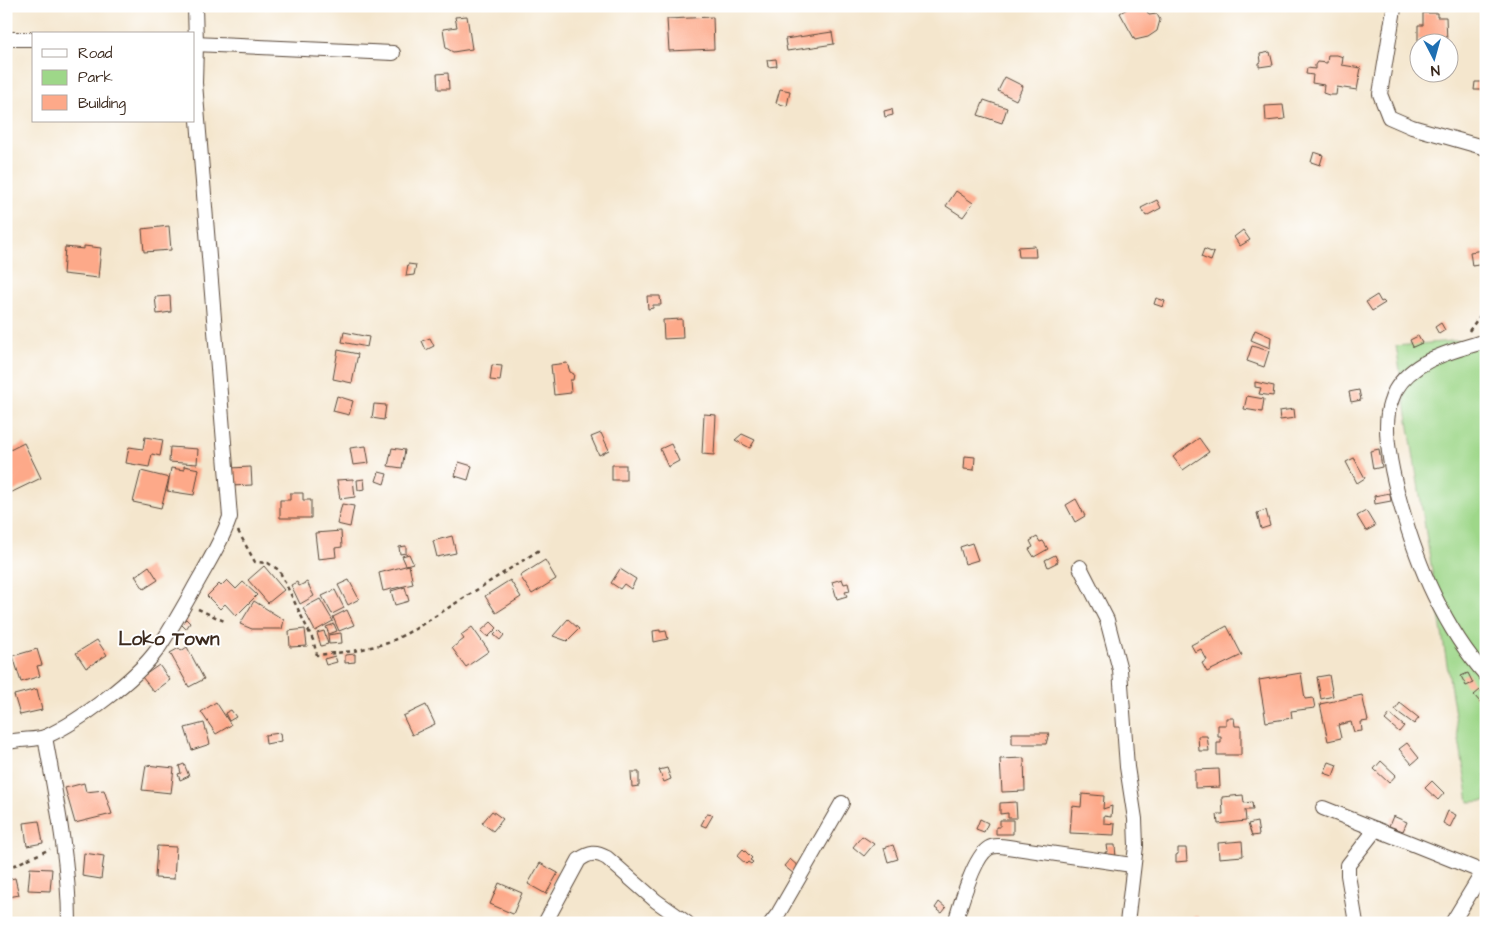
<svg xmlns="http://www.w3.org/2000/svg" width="1492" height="929" font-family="'Architects Daughter',sans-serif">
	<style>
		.green { fill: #9ed789; stroke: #6c8054 }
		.building { fill: #fda989 }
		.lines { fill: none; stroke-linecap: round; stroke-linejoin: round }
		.minor-casing { stroke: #574638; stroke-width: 16 }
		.path { stroke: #574638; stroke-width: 2.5; stroke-dasharray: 4 4; stroke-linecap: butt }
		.minor { stroke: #fff; stroke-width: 14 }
		.labels { text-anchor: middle; stroke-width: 4; stroke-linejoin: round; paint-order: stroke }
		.neighbourhood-label { font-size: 19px; font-weight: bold; fill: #3b2a1e; stroke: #fff }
	</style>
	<rect width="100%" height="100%" fill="#fff"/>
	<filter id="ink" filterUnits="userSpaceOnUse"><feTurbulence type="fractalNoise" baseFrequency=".02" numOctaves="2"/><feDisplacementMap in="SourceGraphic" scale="10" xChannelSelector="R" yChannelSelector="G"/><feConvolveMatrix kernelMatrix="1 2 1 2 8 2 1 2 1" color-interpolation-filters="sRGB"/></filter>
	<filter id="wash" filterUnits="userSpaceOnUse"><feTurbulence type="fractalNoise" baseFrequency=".0096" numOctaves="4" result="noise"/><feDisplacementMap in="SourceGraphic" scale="20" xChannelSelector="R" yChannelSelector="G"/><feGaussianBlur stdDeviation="1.12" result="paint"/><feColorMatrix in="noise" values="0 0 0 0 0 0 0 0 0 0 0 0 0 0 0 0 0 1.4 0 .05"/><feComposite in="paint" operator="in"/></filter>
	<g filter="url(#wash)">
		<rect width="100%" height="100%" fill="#f4e6cd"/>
		<!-- green -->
		<path class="green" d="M1486 338V801L1469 802 1396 346Z"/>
		<g id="blocks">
			<!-- building -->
			<g class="building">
				<path d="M1132 6H1156L1147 11 1149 15 1157 14 1160 20 1157 31 1148 37 1135 40 1120 13Z"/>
				<path d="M1423 13H1437V17H1446L1447 42H1428V40H1418V25H1423Z"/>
				<path d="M467 16 472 49 453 52 446 48 443 29 457 27 455 17Z"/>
				<path d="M713 17 714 49 669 51 667 19Z"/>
				<path d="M832 32 834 44 787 51 785 39Z"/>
				<path d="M1270 52 1273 65 1259 67V63L1261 62 1260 54Z"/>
				<path d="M1328 55H1337L1343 57 1342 65 1361 68 1357 90 1337 87 1336 95H1329L1323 93 1324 85 1312 83 1313 75 1306 74 1307 68 1315 69V65L1317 62 1327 63Z"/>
				<path d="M776 59 777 66 768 67 767 60Z"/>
				<path d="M448 73 449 89H438L437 74Z"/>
				<path d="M1005 77 1023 86 1016 100 998 91Z"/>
				<path d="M1475 82H1483V90H1474Z"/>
				<path d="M780 89 790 91 787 106 776 103Z"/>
				<path d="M984 100 1007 108 1002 123 978 115Z"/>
				<path d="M1283 105 1285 119 1266 121 1265 106Z"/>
				<path d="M892 109 893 115 885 117 884 111Z"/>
				<path d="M1314 152 1323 155 1320 165 1311 162Z"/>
				<path d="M956 191 973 203 963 217 946 206Z"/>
				<path d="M1157 200 1161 208 1146 216 1141 208Z"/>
				<path d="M169 226 171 250 144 252 142 229Z"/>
				<path d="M1243 230 1250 240 1240 246 1234 237Z"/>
				<path d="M84 246 101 248 98 278 63 274 65 247 84 249Z"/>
				<path d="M1035 246 1036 257H1019L1018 247Z"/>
				<path d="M1204 249 1214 253 1211 261 1201 257Z"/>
				<path d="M1483 250 1485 264 1472 266 1470 252Z"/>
				<path d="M408 264 416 265 414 275 406 276Z"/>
				<path d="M1377 295 1381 302 1383 301 1385 303 1372 311 1366 302Z"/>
				<path d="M170 296 171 312 157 314 155 297Z"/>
				<path d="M647 296H660L661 305H653V308L648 309Z"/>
				<path d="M1156 298 1165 301 1163 307 1154 304Z"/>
				<path d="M682 319 683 338 664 339 663 320Z"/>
				<path d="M1441 323 1445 330 1439 334 1435 327Z"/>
				<path d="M1255 330 1271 337 1270 348 1251 340Z"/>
				<path d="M344 332 369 337 367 347 342 342Z"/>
				<path d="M1418 336 1422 343 1413 347 1410 340Z"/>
				<path d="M430 338 434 346 426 350 422 341Z"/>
				<path d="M1252 346 1269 351 1264 367 1247 361Z"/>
				<path d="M338 350 358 354 352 383 333 379Z"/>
				<path d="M567 363 570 372 574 374 573 380H570L571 393 554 395 551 365Z"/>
				<path d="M492 365 502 366 500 381 490 380Z"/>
				<path d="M1255 382 1274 386 1273 396 1259 394 1261 388 1255 387Z"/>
				<path d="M1359 390 1361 400 1351 402 1349 392Z"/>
				<path d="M337 396 353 401 349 415 333 411Z"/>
				<path d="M1247 396 1264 399 1262 412 1244 409Z"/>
				<path d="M374 404 386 405 384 420 372 418Z"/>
				<path d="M1294 409 1295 418 1280 420 1279 411Z"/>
				<path d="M704 414 716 415 714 455 702 454Z"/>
				<path d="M601 433 609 450 599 455 591 437Z"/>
				<path d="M742 434 755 440 750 448 735 440Z"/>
				<path d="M145 437 163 440 160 456 152 454 149 467 126 463 129 447 143 449Z"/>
				<path d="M1199 438 1209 452 1183 470 1173 457Z"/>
				<path d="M24 443 41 478 6 495V452Z"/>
				<path d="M671 444 679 461 668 467 660 449Z"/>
				<path d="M366 446 369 463 353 465 350 448Z"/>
				<path d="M170 447 198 449 197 464 169 462Z"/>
				<path d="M392 448 405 450 402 468 388 466Z"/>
				<path d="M1379 449 1382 467 1373 469 1370 451Z"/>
				<path d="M965 456 975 457 974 470 964 469Z"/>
				<path d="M1354 458 1365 478 1357 483 1346 462Z"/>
				<path d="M459 462 472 466 468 480 455 476Z"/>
				<rect x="612" y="465" width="14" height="15"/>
				<path d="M184 466 199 469 194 495 167 491 171 468 184 470Z"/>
				<path d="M251 467 252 485 231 486 230 468Z"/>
				<path d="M141 471 169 478 161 508 133 502Z"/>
				<path d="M379 472 387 474 384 484 376 481Z"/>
				<path d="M353 479 355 497 340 499 337 480Z"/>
				<path d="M364 479 365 489 358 490 357 480Z"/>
				<path d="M290 493H303V500H311V518H280V500H290Z"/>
				<path d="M1390 493 1391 501 1375 504 1374 496Z"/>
				<path d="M1076 499 1085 516 1075 522 1066 505Z"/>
				<path d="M342 504 354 506 350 527 337 524Z"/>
				<path d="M1266 510 1270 526 1261 529 1257 513Z"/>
				<path d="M1366 511 1375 526 1366 531 1357 516Z"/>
				<path d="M341 531 342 547 335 548 336 557 318 559 315 533Z"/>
				<path d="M452 536 456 553 437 557 433 541Z"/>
				<path d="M1037 537 1040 542 1043 541 1048 549 1034 557 1029 549 1033 547 1030 541Z"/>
				<path d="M972 543 978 560 965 564 960 547Z"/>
				<path d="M406 546V553L400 554 399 547Z"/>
				<path d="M409 554 413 563 406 565 402 556Z"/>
				<path d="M1055 555 1058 562 1048 567 1045 560Z"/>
				<path d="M545 560 556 579 532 594 520 576Z"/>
				<path d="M409 565 413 584 383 591 379 573Z"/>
				<path d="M149 566 158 580 144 589 135 576Z"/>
				<path d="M264 566 284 590 268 603 248 580Z"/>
				<path d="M620 569 636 579 631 589 624 584 620 589 611 583Z"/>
				<path d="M842 579 844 584 848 583 850 591 845 592 847 596 837 599 832 582Z"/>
				<path d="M227 580 236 589 243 582 257 595 236 616 225 604 220 609 207 596 219 584 221 586Z"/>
				<path d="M349 580 359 599 348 605 338 585Z"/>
				<path d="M510 580 521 597 496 613 485 596Z"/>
				<path d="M297 582 299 586 307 582 314 596 300 604 291 585Z"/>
				<path d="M405 587 409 601 395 605 391 591Z"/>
				<path d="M335 590 344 608 332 614 322 596Z"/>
				<path d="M320 599 333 621 315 631 303 608Z"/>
				<path d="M254 601 284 620 282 629H252L240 624Z"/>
				<path d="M347 610 354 625 339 631 333 617Z"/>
				<path d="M186 619 190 623 186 629 181 624Z"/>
				<path d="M568 619 579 629 567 641 553 636Z"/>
				<path d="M491 622 497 628 488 637 481 631Z"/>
				<path d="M334 624 337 631 329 634 326 627Z"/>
				<path d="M1227 626 1242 655 1207 672 1202 663 1207 660 1201 649 1195 652 1191 645Z"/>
				<path d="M472 627 489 651 466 667 452 648 464 639 461 635Z"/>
				<path d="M305 629 307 646 290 647 289 631Z"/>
				<path d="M499 630 504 635 500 640 494 635Z"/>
				<path d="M660 630V632L666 631 668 639 654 642 653 631Z"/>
				<path d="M324 631 328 644 321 646 317 633Z"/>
				<path d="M341 633 342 643 329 644 328 635Z"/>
				<path d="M97 640 107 655 86 668 76 653Z"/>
				<path d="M187 647 204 679 189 687 170 653 179 648 181 651Z"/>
				<path d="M37 649 42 665 37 666 40 676 21 682 13 656Z"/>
				<path d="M355 654V662L345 663V655Z"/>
				<path d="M335 656 337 662 326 665 324 659Z"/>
				<path d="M159 665 170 680 154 692 142 677Z"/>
				<path d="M1301 673 1305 699 1313 698 1315 708 1291 711 1292 718 1266 722 1259 680Z"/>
				<path d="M1468 673 1473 683 1466 686 1461 676Z"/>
				<path d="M1329 675 1333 696 1321 699 1317 677Z"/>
				<path d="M37 689 42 710 20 715 14 695Z"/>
				<path d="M1480 690 1486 697V709L1474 695Z"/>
				<path d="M1362 695 1368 721 1361 722 1362 731 1354 732 1351 722 1338 725 1341 738 1328 741 1320 704Z"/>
				<path d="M216 702 231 725 216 734 201 712Z"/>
				<path d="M1400 703 1419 718 1414 724 1395 710Z"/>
				<path d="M426 705 435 724 412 735 403 716Z"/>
				<path d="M231 710 236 717 229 721 225 713Z"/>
				<path d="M1390 714 1404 726 1399 732 1385 720Z"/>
				<path d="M1226 718H1234L1235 726H1241V755H1217V743H1221V737H1218V725H1226Z"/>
				<path d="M204 723 210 744 192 750 185 728Z"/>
				<path d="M280 733 281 741 266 744 265 735Z"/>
				<path d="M1012 733H1049L1046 744H1012Z"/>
				<path d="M1198 736H1207L1209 751H1199Z"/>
				<path d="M1407 743 1419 758 1412 764 1399 749Z"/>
				<path d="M1024 758 1025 791 1002 792 1000 759Z"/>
				<path d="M1381 761 1396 775 1389 783 1374 769Z"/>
				<path d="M1329 762 1337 765 1333 776 1324 773Z"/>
				<path d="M184 764 189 776 180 780 178 774 181 773 179 766Z"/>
				<path d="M146 765 174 768 171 793 142 790Z"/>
				<path d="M667 768 671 779 664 782 659 770Z"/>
				<path d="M1219 769 1220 787 1195 788V770Z"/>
				<path d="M631 772H639V786L632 787Z"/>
				<path d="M1432 781 1444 793 1438 800 1425 788Z"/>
				<path d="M84 783 86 792 104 790 112 814 75 823 65 788Z"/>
				<path d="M1082 794 1104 796 1103 809 1112 806 1111 817 1104 816V823L1115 824 1114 835 1070 833 1072 806 1081 807Z"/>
				<path d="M1243 795 1244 803 1252 802 1253 810H1245L1246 821 1218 824 1217 814H1223L1222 797Z"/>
				<path d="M1016 802 1017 818H1008V813L1000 814V803Z"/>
				<path d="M492 811 503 819 493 831 482 823Z"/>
				<path d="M1448 811 1456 815 1450 827 1443 823Z"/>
				<path d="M707 814 713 815 706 827 701 825Z"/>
				<path d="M1393 816 1407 822 1403 831 1389 826Z"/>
				<path d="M980 819 988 823 984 832 976 829Z"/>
				<path d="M1000 820H1013V834H996V827H1000Z"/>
				<path d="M39 821 43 843 27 846 24 823Z"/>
				<path d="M1257 822 1259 835 1252 836 1248 824Z"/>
				<path d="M862 836 874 844 864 856 853 847Z"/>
				<path d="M1242 841 1243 856 1219 858 1218 843Z"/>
				<path d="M893 845 898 859 888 862 884 848Z"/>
				<path d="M1107 845H1115L1116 858 1106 859 1105 852H1108Z"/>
				<path d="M157 846 176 847 174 879 155 878Z"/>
				<path d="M1178 848H1186L1187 861 1176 862V855L1178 854Z"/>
				<path d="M743 849 752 858 750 860 753 862 751 864 748 862 746 864 737 856Z"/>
				<path d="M84 853 104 856 101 879 82 876Z"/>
				<path d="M790 859 800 868 794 874 784 866Z"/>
				<path d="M540 863 558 873 546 894 528 884Z"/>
				<path d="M30 868 52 869 50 891 28 890Z"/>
				<path d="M15 878 19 895 9 897 6 880Z"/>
				<path d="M499 883 522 893 513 914 490 904Z"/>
				<path d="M939 902 946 908 942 913 935 908Z"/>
				<path d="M1198 916 1200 923H1171V922Z"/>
			</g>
		</g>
	</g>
	<g filter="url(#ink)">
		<use href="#blocks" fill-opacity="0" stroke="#574638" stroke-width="1"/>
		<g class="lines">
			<!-- minor casing -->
			<g class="minor-casing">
				<g id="minor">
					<path d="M1394 9 1380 94 1389 117 1412 127 1486 148"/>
					<path d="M6 39H34"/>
					<path d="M194 44 393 53"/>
					<path d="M1486 341C1453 351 1413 359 1395 391 1392 398 1389 405 1388 413 1381 457 1414 554 1434 595 1447 622 1466 653 1486 675"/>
					<path d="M1080 567 1107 620 1120 670 1127 767 1135 819 1136 846 1127 923"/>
					<path d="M45 737C56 798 69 861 69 923"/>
					<path d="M6 743C19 738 36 741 47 736 80 721 136 679 157 650 172 628 185 604 198 581 210 560 222 540 230 517L195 83 196 44 195 6"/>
					<path d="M1323 808 1483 872"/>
					<path d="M545 923 579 860C590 852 596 852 607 858L656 901 687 923"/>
					<path d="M771 923 778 914 842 803"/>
					<path d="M955 923C960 906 974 856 989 848 994 845 1002 846 1008 847L1132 865"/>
					<path d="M1356 923 1348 875V865L1376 829"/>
					<path d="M1452 923 1486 867"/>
				</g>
			</g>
			<!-- path -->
			<g class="path">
				<path d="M1469 331 1486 307"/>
				<path d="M238 531 255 562 268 563 279 570 313 640 317 655 354 651 388 643 415 629 541 549"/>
				<path d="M198 609 224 621"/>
				<path d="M6 869 50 849"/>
			</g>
			<!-- minor -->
			<use href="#minor" class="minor"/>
		</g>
	</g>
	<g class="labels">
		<!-- neighbourhood labels -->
		<g class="neighbourhood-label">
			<text x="169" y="645">Loko Town</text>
		</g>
	</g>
	<!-- margin -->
	<rect width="1492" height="929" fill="none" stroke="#fff" stroke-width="25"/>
	<!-- legend -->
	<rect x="32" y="32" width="162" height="90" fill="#ffffff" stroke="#b1aaa5"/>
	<rect x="42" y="49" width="25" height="8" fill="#ffffff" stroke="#b1aaa5"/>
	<text x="78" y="58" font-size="15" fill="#3b2a1e">Road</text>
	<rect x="42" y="70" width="25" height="15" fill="#9ed789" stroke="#b1aaa5"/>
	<text x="78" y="82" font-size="15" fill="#3b2a1e">Park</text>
	<rect x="42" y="95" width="25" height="15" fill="#fda989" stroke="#b1aaa5"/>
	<text x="78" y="108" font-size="15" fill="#3b2a1e">Building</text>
	<!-- north arrow -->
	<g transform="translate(1434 58) rotate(174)"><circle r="24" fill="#ffffff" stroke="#b1aaa5"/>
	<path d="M0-4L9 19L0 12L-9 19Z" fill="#1f6fb2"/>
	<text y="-8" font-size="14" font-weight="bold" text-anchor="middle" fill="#3b2a1e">N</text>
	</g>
</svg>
